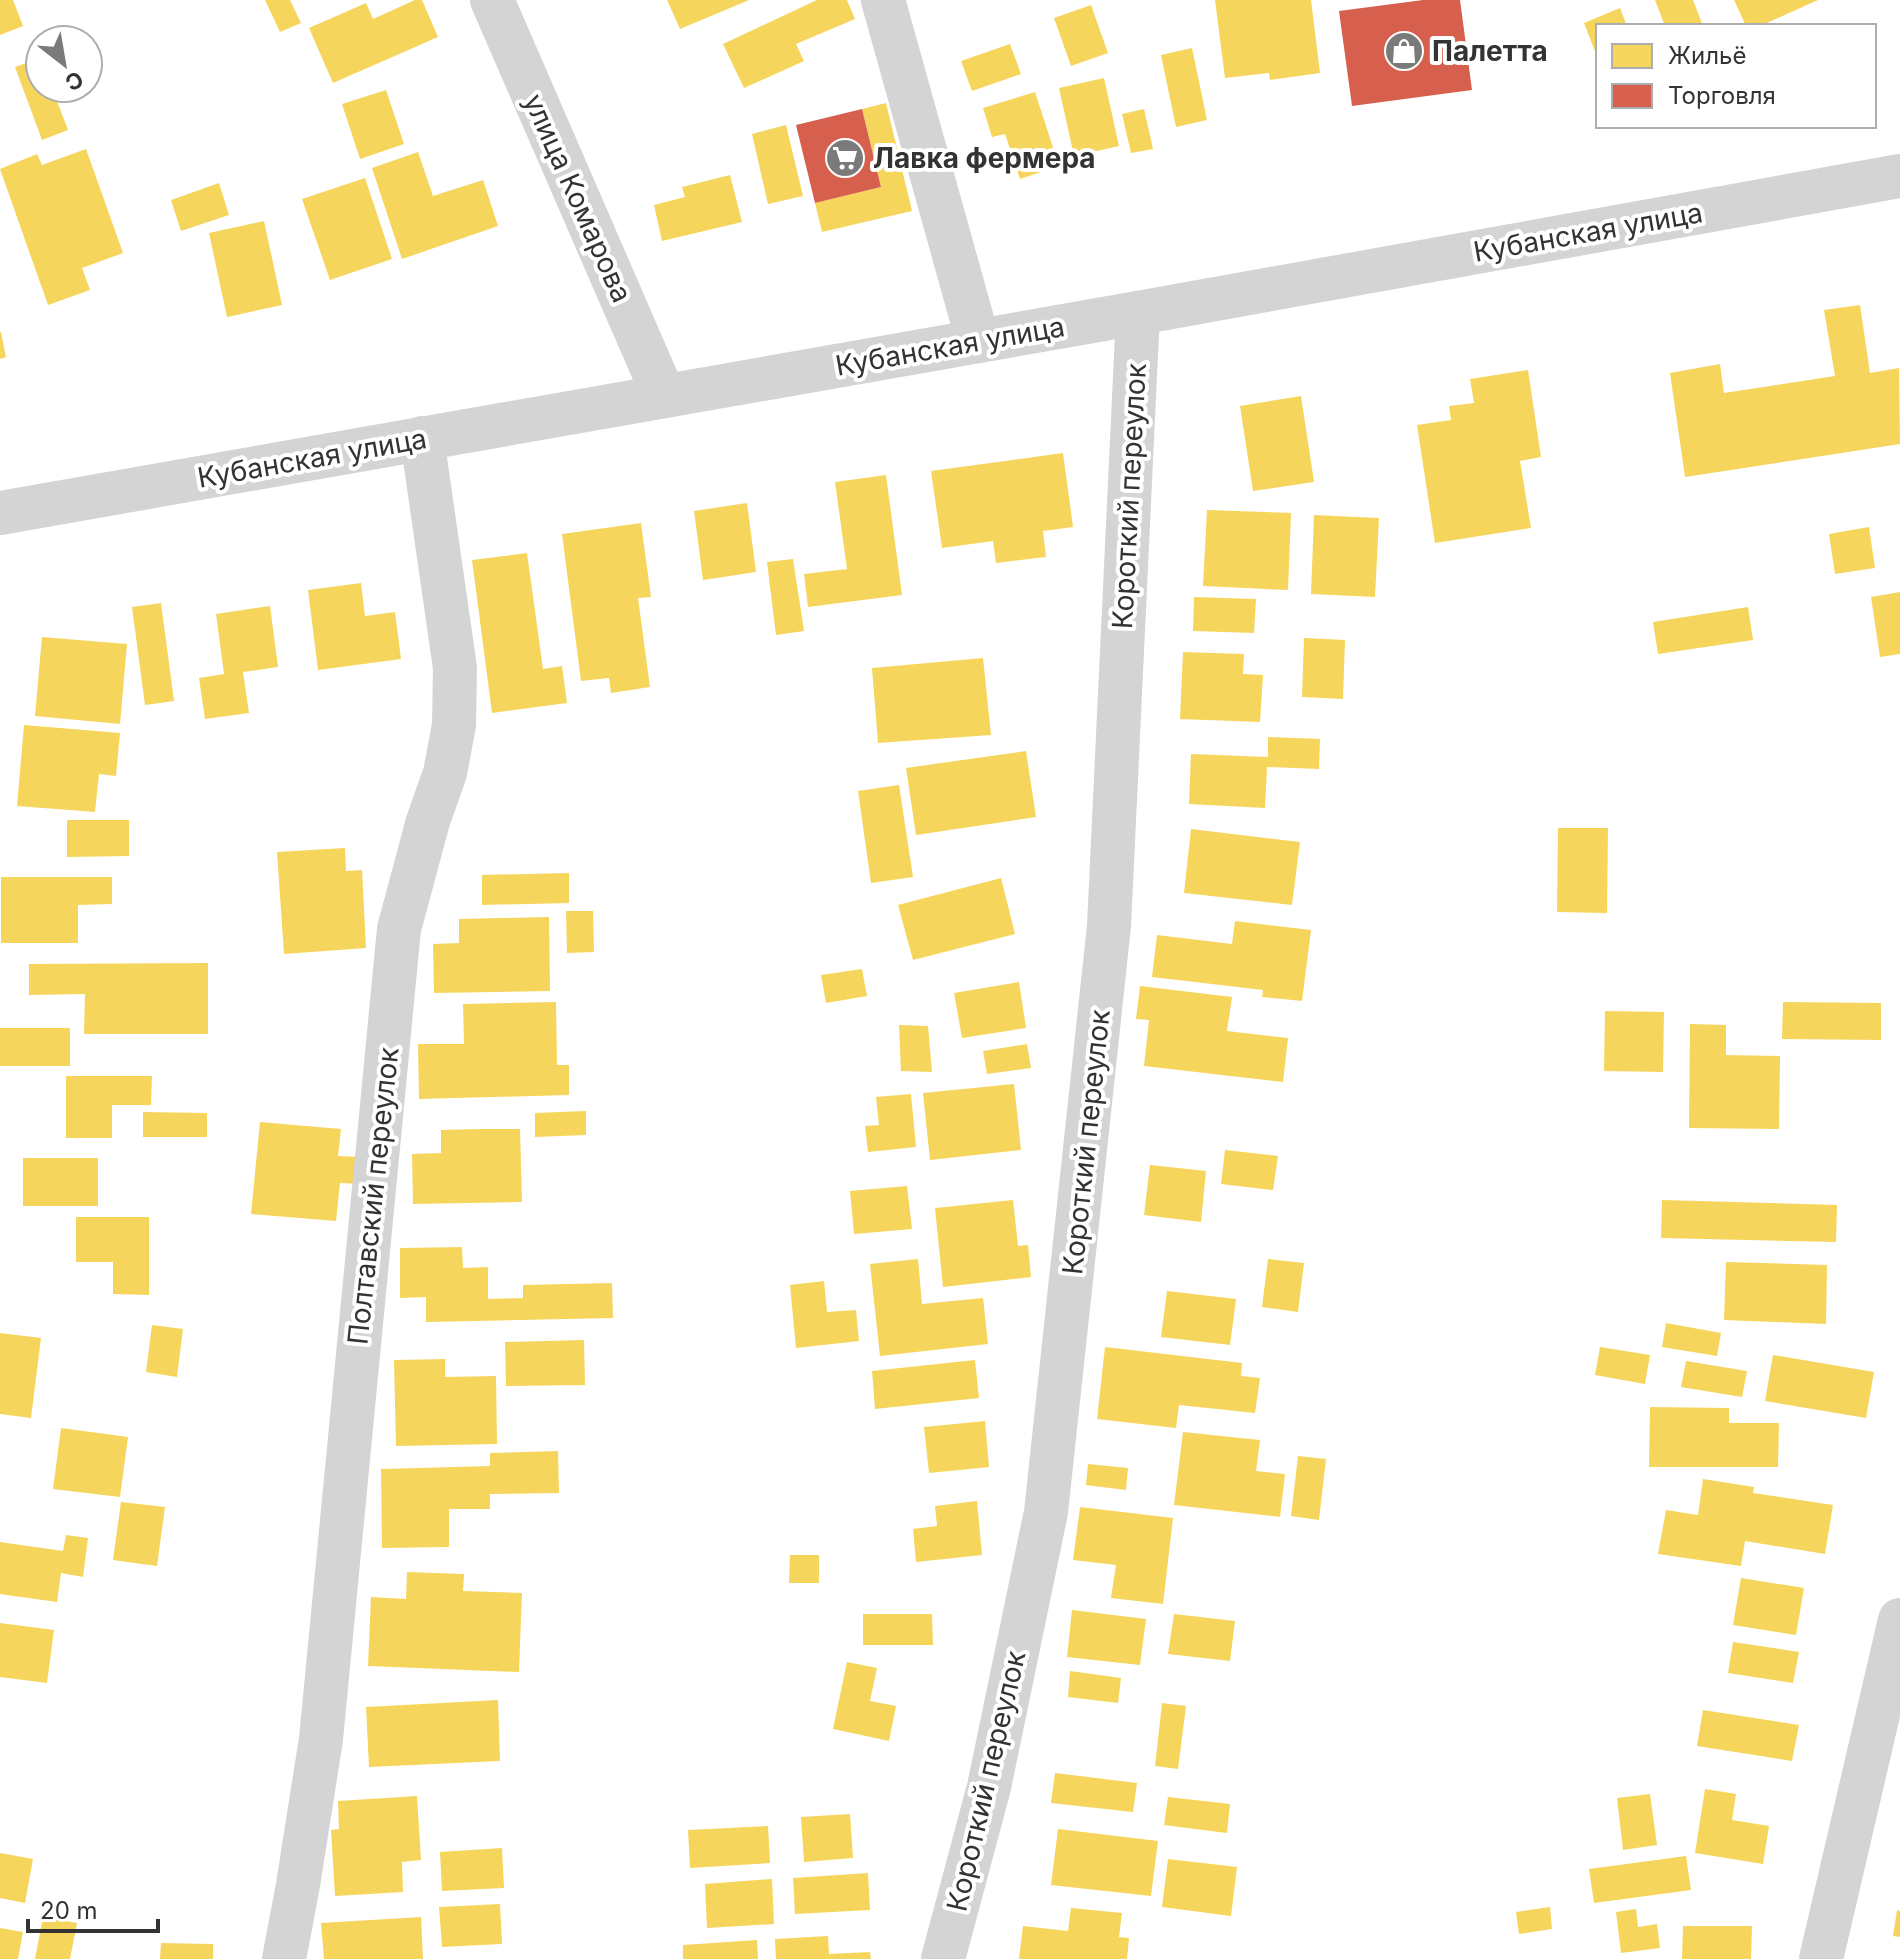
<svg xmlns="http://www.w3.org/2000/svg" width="1900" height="1959" font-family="Inter,sans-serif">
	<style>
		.homes { fill: #f6d55c }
		.shops { fill: #d6604d }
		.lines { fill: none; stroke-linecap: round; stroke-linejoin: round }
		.minor { stroke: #d4d4d4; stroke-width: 44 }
		.labels { text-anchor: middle; stroke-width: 8; stroke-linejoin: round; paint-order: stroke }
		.poi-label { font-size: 28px; font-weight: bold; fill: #333; stroke: #fff; text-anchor: start }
		.street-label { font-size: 28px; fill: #333; stroke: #fff }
	</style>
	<rect width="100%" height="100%" fill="#fff"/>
	<!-- homes -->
	<g class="homes">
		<path d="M0 0H13L23 26 0 35Z"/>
		<path d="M265 0H290L301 23 280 32Z"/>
		<path d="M415 0H422L438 37 333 83 309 28 366 3 373 19Z"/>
		<path d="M667 0H749L680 29Z"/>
		<path d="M817 0H847L855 19 796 44 804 61 744 88 723 44Z"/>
		<path d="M1215 0H1311L1320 73 1270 80 1269 73 1225 78Z"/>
		<path d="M1655 0H1693L1703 26H1665Z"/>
		<path d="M1734 0H1818L1760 26H1746Z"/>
		<path d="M1091 5 1108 53 1071 66 1054 18Z"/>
		<path d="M1620 8 1627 26H1598V59L1584 23Z"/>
		<path d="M1010 44 1021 74 972 91 961 61Z"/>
		<path d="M1192 48 1207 120 1176 127 1161 55Z"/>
		<path d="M40 58V88H52L68 130 42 140 15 67Z"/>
		<path d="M1104 78 1119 146 1074 156 1059 88Z"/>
		<path d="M386 90 404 144 360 159 342 104Z"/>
		<path d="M1035 92 1059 166 1020 179 1005 134 992 137 983 108Z"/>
		<path d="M886 103 912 211 822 232 815 203 881 187 862 109Z"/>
		<path d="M1144 109 1153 149 1131 153 1122 114Z"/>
		<path d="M786 125 803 196 768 204 752 134Z"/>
		<path d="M86 149 123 253 82 268 90 290 48 305 0 169 37 154 42 165Z"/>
		<path d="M418 152 433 196 483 180 498 226 402 259 372 168Z"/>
		<path d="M730 175 742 222 662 241 654 205 685 197 682 187Z"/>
		<path d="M365 178 392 259 330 280 302 199Z"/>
		<path d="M219 183 229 215 181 231 171 200Z"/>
		<path d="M264 221 282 305 227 317 209 233Z"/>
		<path d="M1860 305 1870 373 1899 368 1900 444 1685 477 1670 373 1720 364 1724 393 1835 376 1824 310Z"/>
		<path d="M0 332H1L6 357 0 359Z"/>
		<path d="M1528 370 1541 457 1520 461 1531 528 1435 543 1417 425 1451 420 1449 406 1474 403 1470 379Z"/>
		<path d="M1301 396 1314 482 1253 491 1240 406Z"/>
		<path d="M1063 453 1073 527 1043 531 1046 557 996 563 993 541 942 548 931 471Z"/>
		<path d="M886 475 902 595 808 607 804 574 847 569 835 482Z"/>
		<path d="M747 503 756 572 703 580 694 511Z"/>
		<path d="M1207 510 1291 513 1288 590 1203 586Z"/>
		<path d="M1314 515 1379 518 1375 597 1311 594Z"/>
		<path d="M641 523 651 597 638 598 650 687 611 693 609 678 581 681 562 534Z"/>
		<path d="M1869 527 1875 568 1835 574 1829 534Z"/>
		<path d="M527 553 543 669 562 666 567 703 492 713 472 560Z"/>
		<path d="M793 559 804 631 776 635 767 562Z"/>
		<path d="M361 583 365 616 395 612 401 659 318 670 308 590Z"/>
		<path d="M1900 592V654L1880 657 1871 597Z"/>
		<path d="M1194 597 1256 599 1254 633 1193 631Z"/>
		<path d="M161 603 174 701 145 705 132 607Z"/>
		<path d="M270 606 278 667 243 672 249 713 205 719 199 678 224 674 216 614Z"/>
		<path d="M1748 607 1753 640 1658 654 1653 622Z"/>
		<path d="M42 637 127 644 120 724 35 716Z"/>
		<path d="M1304 638 1345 640 1343 699 1302 697Z"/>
		<path d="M1183 652 1244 654 1243 674 1263 675 1260 722 1180 719Z"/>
		<path d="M983 658 991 735 878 743 872 668Z"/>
		<path d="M24 725 120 733 116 776 99 774 95 812 17 806Z"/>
		<path d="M1268 737 1320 739 1319 769 1267 767 1265 808 1189 804 1191 754 1268 757Z"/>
		<path d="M1026 751 1036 817 916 835 906 768Z"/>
		<path d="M899 785 913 877 871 883 858 791Z"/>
		<path d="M67 820H129V856L67 857Z"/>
		<path d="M1558 828H1608L1607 913 1557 912Z"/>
		<path d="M1191 829 1300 842 1292 905 1184 893Z"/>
		<path d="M345 848 346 871 362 870 366 948 284 954 277 852Z"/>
		<path d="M569 873V903L482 905V875Z"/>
		<path d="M1 877H112V904L78 905V943H1Z"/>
		<path d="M1001 878 1015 934 913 960 898 905Z"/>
		<path d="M566 911H593L594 952 567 953Z"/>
		<path d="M549 917 550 991 434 993 433 944 459 943V919Z"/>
		<path d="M1235 921 1311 930 1302 1001 1262 997 1263 990 1152 977 1157 935 1232 944Z"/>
		<path d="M208 963V1034H84L85 994 29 995V964Z"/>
		<path d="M862 969 867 996 826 1003 821 975Z"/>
		<path d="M1019 982 1026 1028 962 1038 954 993Z"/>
		<path d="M1140 986 1232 997 1227 1031 1288 1038 1283 1082 1144 1066 1149 1020 1136 1019Z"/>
		<path d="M556 1002 557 1065H569V1095L419 1099 418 1044H464L463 1004Z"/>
		<path d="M1783 1002 1881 1003V1040L1782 1039Z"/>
		<path d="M1605 1011 1664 1012 1663 1072 1604 1071Z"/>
		<path d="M1690 1024 1726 1025V1055L1780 1056 1779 1129 1689 1128Z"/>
		<path d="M899 1025 928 1026 932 1072 901 1071Z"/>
		<rect x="0" y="1028" width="70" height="38"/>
		<path d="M1027 1044 1031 1068 987 1074 983 1051Z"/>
		<path d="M66 1076H152L151 1105H112V1138H66Z"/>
		<path d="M1014 1084 1021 1150 930 1160 923 1093Z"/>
		<path d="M911 1094 916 1147 868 1152 865 1126 879 1125 876 1097Z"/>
		<path d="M586 1111V1135L535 1137V1113Z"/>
		<path d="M143 1112 207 1113V1137H143Z"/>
		<path d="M260 1122 341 1129 338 1156 362 1157 360 1184 340 1183 336 1221 251 1214Z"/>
		<path d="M481 1129H520L522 1202 413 1204 412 1154 441 1153V1130Z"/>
		<path d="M1225 1150 1278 1156 1273 1190 1221 1184Z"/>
		<rect x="23" y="1158" width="75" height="48"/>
		<path d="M1150 1165 1206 1171 1201 1222 1144 1215Z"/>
		<path d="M907 1186 912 1229 854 1234 850 1191Z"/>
		<path d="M1013 1200 1018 1246 1028 1245 1031 1277 943 1287 935 1208Z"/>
		<path d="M1662 1200 1837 1205 1836 1242 1661 1238Z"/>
		<path d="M76 1217H149V1295L113 1294V1262H76Z"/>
		<path d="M462 1247 463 1268 488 1267V1299L523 1298V1285L612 1283 613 1318 426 1322V1297L400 1298V1248Z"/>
		<path d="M918 1259 922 1304 983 1298 988 1344 880 1356 870 1264Z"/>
		<path d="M1268 1259 1304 1263 1298 1312 1262 1307Z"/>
		<path d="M1726 1262 1827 1265 1826 1324 1724 1320Z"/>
		<path d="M824 1281 827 1312 856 1310 859 1341 796 1348 790 1285Z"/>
		<path d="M1167 1291 1236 1299 1230 1345 1161 1337Z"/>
		<path d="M1666 1323 1721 1333 1717 1356 1662 1347Z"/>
		<path d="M152 1325 183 1329 177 1377 146 1372Z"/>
		<path d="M0 1333 41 1338 31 1418 0 1414Z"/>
		<path d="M584 1340 585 1385 506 1386 505 1342Z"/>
		<path d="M1105 1347 1242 1363 1241 1376 1260 1378 1255 1413 1179 1405 1176 1428 1097 1419Z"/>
		<path d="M1600 1347 1650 1355 1645 1384 1595 1375Z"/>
		<path d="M1773 1355 1874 1372 1866 1418 1765 1401Z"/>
		<path d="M445 1359V1377L496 1376 497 1444 396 1446 394 1360Z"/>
		<path d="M975 1360 979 1398 875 1409 872 1371Z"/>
		<path d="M1686 1361 1747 1371 1742 1397 1681 1387Z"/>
		<path d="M1650 1407 1729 1408V1423H1779L1778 1467H1649Z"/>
		<path d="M985 1421 989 1467 929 1473 924 1427Z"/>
		<path d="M61 1428 128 1437 120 1497 53 1489Z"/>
		<path d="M1183 1432 1260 1440 1256 1471 1285 1474 1280 1517 1174 1505Z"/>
		<path d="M558 1451 559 1493 490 1494V1509H449V1547L382 1548 381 1469 490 1466V1453Z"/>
		<path d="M1298 1456 1326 1459 1319 1520 1291 1516Z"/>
		<path d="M1088 1464 1128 1468 1126 1490 1086 1485Z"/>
		<path d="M1703 1479 1754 1487 1753 1493 1833 1505 1825 1554 1745 1541 1741 1566 1658 1554 1666 1510 1698 1515Z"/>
		<path d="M977 1501 982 1555 916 1562 913 1529 937 1526 935 1506Z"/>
		<path d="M121 1502 165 1507 157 1566 113 1560Z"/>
		<path d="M1080 1507 1173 1518 1163 1604 1111 1598 1116 1565 1073 1560Z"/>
		<path d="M66 1535 88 1538 83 1577 61 1573 57 1602 0 1594V1542L63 1551Z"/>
		<path d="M790 1555H819V1583H789Z"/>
		<path d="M407 1572 464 1574 463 1591 522 1593 519 1672 368 1666 371 1597 406 1599Z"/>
		<path d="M1741 1578 1804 1588 1796 1635 1733 1625Z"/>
		<path d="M1072 1610 1146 1619 1140 1665 1067 1657Z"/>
		<path d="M863 1614H932L933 1645H863Z"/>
		<path d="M1174 1614 1235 1621 1230 1661 1168 1654Z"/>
		<path d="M0 1623 54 1630 47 1683 0 1677Z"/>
		<path d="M1733 1642 1799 1652 1793 1683 1728 1673Z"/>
		<path d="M847 1662 877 1668 870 1701 896 1706 889 1741 833 1729Z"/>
		<path d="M1070 1671 1121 1678 1118 1703 1068 1697Z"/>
		<path d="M498 1700 500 1761 369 1767 366 1707Z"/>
		<path d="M1162 1703 1186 1706 1178 1769 1155 1766Z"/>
		<path d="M1703 1710 1799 1725 1792 1761 1697 1746Z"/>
		<path d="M1055 1773 1137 1783 1133 1812 1051 1803Z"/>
		<path d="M1705 1789 1736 1794 1732 1820 1769 1826 1763 1864 1695 1853Z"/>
		<path d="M1650 1794 1657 1845 1623 1850 1617 1798Z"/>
		<path d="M417 1796 421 1860 402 1862 403 1892 335 1896 331 1830 339 1829 338 1801Z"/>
		<path d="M1168 1797 1230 1804 1227 1833 1164 1825Z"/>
		<path d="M850 1814 853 1858 804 1862 801 1817Z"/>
		<path d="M768 1826 770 1863 690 1868 688 1830Z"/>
		<path d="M1058 1829 1158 1841 1151 1896 1051 1885Z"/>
		<path d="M502 1848 504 1888 442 1891 440 1852Z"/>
		<path d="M0 1853 33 1859 25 1903 0 1898Z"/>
		<path d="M1686 1856 1691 1890 1594 1903 1589 1869Z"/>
		<path d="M1168 1859 1237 1867 1231 1916 1162 1907Z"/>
		<path d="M868 1873 870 1910 795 1914 793 1878Z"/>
		<path d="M772 1879 774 1924 707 1928 705 1884Z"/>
		<path d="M500 1904 502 1944 442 1947 439 1907Z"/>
		<path d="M1550 1907 1552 1929 1519 1934 1516 1912Z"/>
		<path d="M1071 1908 1122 1913 1119 1937 1129 1938 1127 1959H1019L1023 1926 1068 1931Z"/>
		<path d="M1636 1909 1638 1927 1657 1924 1660 1948 1621 1953 1616 1912Z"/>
		<path d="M1897 1910 1900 1911V1937L1893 1936Z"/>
		<path d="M43 1917 77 1923 70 1959H35Z"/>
		<path d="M421 1917 423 1959H324L321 1923Z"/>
		<path d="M1683 1926H1752L1751 1959H1682Z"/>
		<path d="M0 1928 23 1932 18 1959H0Z"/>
		<path d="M828 1936 829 1954 870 1952 871 1959H776L775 1939Z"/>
		<path d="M757 1940 758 1959H683V1945Z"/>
		<path d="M161 1943 213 1944V1959H160Z"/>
	</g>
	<!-- shops -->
	<g class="shops">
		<path d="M1423 0H1460L1472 90 1352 106 1339 11Z"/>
		<path d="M862 109 881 187 815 203 796 125Z"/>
	</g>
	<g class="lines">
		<!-- minor -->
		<g class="minor">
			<path d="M492 0 664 396"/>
			<path d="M883 0 978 341"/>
			<path d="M0 513 1138 313 1900 176"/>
			<path d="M284 1959 298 1885 321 1739 399 929 428 821 445 773 454 725 455 668 422 438"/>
			<path d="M943 1959 989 1787 1046 1512 1109 926 1138 313"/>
			<path d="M1821 1959 1900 1620"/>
		</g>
	</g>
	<!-- icons -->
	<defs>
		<g id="shop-disc" transform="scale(2)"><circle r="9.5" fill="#7a7a7a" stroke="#fff"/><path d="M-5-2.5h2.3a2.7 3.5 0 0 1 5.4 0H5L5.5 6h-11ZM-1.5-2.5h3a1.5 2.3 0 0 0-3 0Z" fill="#fff"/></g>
		<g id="supermarket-disc" transform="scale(2)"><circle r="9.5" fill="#7a7a7a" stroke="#fff"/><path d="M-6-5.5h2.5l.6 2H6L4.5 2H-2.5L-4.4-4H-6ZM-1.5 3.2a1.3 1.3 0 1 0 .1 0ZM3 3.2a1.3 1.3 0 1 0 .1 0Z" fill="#fff"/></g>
	</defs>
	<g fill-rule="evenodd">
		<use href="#shop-disc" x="1404" y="51"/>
		<use href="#supermarket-disc" x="845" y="158"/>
	</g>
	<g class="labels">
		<!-- poi labels -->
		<g class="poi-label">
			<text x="1432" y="61">Палетта</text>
			<text x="873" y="168">Лавка фермера</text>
		</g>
		<!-- street labels -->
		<g class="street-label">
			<text transform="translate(578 198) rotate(66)" y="10">улица Комарова</text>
			<text transform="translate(1588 232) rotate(-10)" y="10">Кубанская улица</text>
			<text transform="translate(950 346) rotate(-10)" y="10">Кубанская улица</text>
			<text transform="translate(312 458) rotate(-10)" y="10">Кубанская улица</text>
			<text transform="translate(1129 496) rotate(-87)" y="10">Короткий переулок</text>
			<text transform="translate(1086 1142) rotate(-84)" y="10">Короткий переулок</text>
			<text transform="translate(373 1196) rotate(-84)" y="10">Полтавский переулок</text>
			<text transform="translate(986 1781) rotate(-77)" y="10">Короткий переулок</text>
		</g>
	</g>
	<!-- legend -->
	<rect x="1596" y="24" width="280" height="104" fill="#ffffff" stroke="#adadad" stroke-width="2"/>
	<rect x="1612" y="44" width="40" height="24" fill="#f6d55c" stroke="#adadad" stroke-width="2"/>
	<text x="1668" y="64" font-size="24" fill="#333333">Жильё</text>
	<rect x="1612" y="84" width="40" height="24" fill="#d6604d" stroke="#adadad" stroke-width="2"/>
	<text x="1668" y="104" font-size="24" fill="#333333">Торговля</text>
	<!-- north arrow -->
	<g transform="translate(64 64) rotate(149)"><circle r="38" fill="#ffffff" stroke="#adadad" stroke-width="2"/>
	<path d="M0-6L14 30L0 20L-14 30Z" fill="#7a7a7a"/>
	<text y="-12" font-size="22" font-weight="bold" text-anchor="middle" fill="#333333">С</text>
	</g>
	<!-- scale -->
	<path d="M28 1919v12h130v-12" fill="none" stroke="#333333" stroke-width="4"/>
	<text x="40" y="1919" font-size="24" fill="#333333" stroke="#ffffff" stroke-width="6" paint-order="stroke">20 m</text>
</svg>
